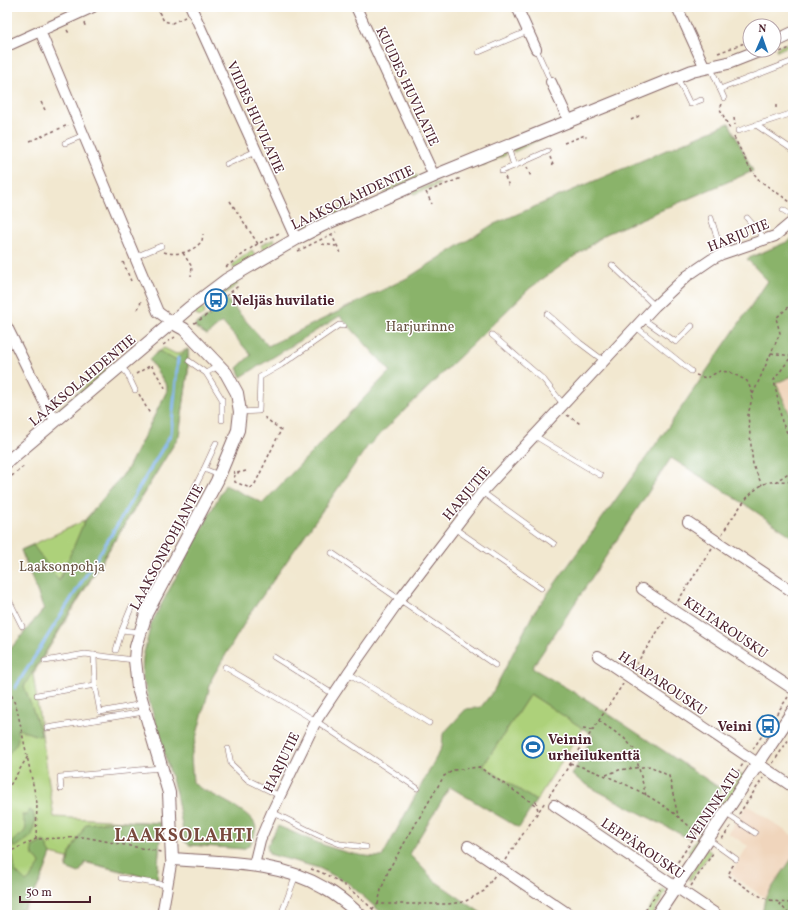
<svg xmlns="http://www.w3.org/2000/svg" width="800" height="922" font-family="Vollkorn,serif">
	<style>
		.built { fill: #f0d5bc }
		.green { fill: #add17a; stroke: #7c7852 }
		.forest { fill: #8ab36a; stroke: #6a694a }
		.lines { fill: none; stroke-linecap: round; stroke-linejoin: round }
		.stream { stroke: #87b8f3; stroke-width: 3 }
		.service-casing { stroke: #856565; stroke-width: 6 }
		.minor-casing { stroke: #856565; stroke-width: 12 }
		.tertiary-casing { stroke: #856565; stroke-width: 14 }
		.path { stroke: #856565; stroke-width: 1.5; stroke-dasharray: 3 3; stroke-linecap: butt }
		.service { stroke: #fff; stroke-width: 5 }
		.minor { stroke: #fff; stroke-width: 10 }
		.tertiary { stroke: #fff; stroke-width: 12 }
		.labels { text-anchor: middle; stroke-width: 3; stroke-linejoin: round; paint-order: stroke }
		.street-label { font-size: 14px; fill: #4a1f2b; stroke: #fff }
		.poi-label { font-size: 14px; font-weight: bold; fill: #4a1f2b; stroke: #fff; text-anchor: start }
		.park-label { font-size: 14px; fill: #685443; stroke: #fff }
		.district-label { font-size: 18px; font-weight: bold; letter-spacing: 1px; fill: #794a3e; stroke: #fff }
	</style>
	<rect width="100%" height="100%" fill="#fff"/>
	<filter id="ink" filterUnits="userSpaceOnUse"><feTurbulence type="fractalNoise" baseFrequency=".025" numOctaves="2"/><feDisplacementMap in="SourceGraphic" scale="8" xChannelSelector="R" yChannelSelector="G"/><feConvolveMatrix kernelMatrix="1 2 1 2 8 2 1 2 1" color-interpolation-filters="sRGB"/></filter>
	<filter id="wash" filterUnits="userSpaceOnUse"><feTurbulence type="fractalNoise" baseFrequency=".012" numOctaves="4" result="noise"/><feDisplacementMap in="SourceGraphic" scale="16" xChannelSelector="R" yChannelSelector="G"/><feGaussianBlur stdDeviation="0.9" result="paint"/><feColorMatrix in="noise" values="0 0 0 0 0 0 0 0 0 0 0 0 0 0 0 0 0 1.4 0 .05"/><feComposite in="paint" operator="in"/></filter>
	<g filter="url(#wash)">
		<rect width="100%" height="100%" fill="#f2e8d0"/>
		<!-- built -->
		<g class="built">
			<path d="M793 376V421L776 383Z"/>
			<path d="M747 805 793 836V857L765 898 730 874 748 846 728 833Z"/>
		</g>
		<!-- green -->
		<g class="green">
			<path d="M793 41V44L777 51 776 48Z"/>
			<path d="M557 131 514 152 512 149Z"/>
			<path d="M505 151 506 155 484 165H478Z"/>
			<path d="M417 175 419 178 384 193 383 191Z"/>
			<path d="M439 182 440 184 414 194 412 192Z"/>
			<path d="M357 201 358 204 306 228 305 224Z"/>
			<path d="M274 239 275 241 263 250 261 245Z"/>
			<path d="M252 250 255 256 234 269 232 265Z"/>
			<path d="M236 281 238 284 222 296 219 293Z"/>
			<circle cx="200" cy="312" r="4.5"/>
			<path d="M164 348 176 354 188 349V372L179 436 33 674 54 817 161 823 157 880 51 854 42 876 21 915H7V653L44 609 21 550 84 521 127 470 167 391V386L149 359Z"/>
			<path d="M114 362 116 364 61 410H57Z"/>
			<path d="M530 694 583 728 536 801 483 766Z"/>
			<path d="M741 773 744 776 692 854 688 851Z"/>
			<path d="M707 849 711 852 691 879 689 880 688 878Z"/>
			<path d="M663 889 666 891 652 915H645Z"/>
		</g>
		<!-- forest -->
		<g class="forest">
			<path d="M729 123 753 171 606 234 530 288 367 447 251 612 212 678 191 757 193 782 198 787C211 794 246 810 253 821 257 826 256 830 254 835 253 842 249 846 243 849L190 845 185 842 176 793 142 676 143 657 151 624 225 485 263 503 390 371 340 316 241 377 237 368 251 355 222 322 207 335 196 328 195 325 213 313 226 298 268 346 409 277 492 225Z"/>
			<path d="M793 237V376L776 383 793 421V537L740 501 671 458 532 668 589 701 721 789 688 838 592 788 572 775 593 735 530 694 483 766 536 801 519 828 450 787 409 854 435 881 484 915H384L348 883 319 868 269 854 267 846 278 826C312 840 344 857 382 857L442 747 443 734 466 709 481 707 494 690 533 614 666 430 768 281 747 259 789 241Z"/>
			<path d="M188 349V372L179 436 24 686 42 735 38 736 17 729C17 732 18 736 18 739 17 747 8 750 7 759V653L44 609 21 550 33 545 59 581 84 522 127 470 167 391V386L149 359 159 351 175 360Z"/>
			<path d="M29 810 33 812 35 821 32 836 16 847H13L12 842C17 836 23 836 26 828L22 815H27Z"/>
			<path d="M116 821 161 823 157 880 86 862 79 873 66 868 70 853 86 824Z"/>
			<path d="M44 841 51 854C44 872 31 915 7 915V895L10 885 7 882V860L13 856 15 871 26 882 30 879 40 864 38 860 33 856 32 847Z"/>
			<path d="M793 857V915H762L765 898Z"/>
		</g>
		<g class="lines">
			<!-- stream -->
			<g class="stream">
				<path d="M15 688 110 537 171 434 178 358"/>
				<path d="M7 699 8 697"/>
			</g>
		</g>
	</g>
	<g filter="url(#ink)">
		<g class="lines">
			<!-- service casing -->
			<g class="service-casing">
				<g id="service">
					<path d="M536 49 551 82"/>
					<path d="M479 52 528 31"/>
					<path d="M711 68 720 89 793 61"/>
					<path d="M677 77 690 104 701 100"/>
					<path d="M720 89 724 98"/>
					<path d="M756 125 793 150"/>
					<path d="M738 131 793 113"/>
					<path d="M65 143 84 135"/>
					<path d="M508 147 514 166 548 151"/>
					<path d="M227 164 256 151"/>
					<path d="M502 171 514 166"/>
					<path d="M783 210 793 216"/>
					<path d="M711 218 722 254"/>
					<path d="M747 218 766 240"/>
					<path d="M135 257 161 246"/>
					<path d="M612 265 655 306"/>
					<path d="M547 314 580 343 604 361"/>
					<path d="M643 319 676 342 692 326"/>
					<path d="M636 327 691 371"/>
					<path d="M492 335 544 380 563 404"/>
					<path d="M189 361 206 373"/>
					<path d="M218 366 206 373 222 399V420"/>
					<path d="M121 367 127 373 135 390"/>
					<path d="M240 412 259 411 260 377 281 365 339 325 343 326"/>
					<path d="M535 436 600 475"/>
					<path d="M216 443 204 469 219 475"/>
					<path d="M194 489 204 469"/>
					<path d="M482 492 554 544"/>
					<path d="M454 528 541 588"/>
					<path d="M332 553 495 665"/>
					<path d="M7 596 22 626"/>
					<path d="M122 630 131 608"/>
					<path d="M116 650 122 630 139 632"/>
					<path d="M94 655 95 685 100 712 142 704"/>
					<path d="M274 657 333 694"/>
					<path d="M45 661 85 654 134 660"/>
					<path d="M225 667 316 721 417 788"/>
					<path d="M348 673 429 723"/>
					<path d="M37 695 95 685"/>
					<path d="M47 728 144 712"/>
					<path d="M228 749 231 764 248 780 280 796"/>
					<path d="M61 789 60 777 161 768"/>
					<path d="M272 812 318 835 340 844 366 847"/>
					<path d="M725 813 755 833"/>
					<path d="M708 839 736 859"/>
					<path d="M121 878 167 885"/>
					<path d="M281 915 296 875"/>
				</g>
			</g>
			<!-- minor casing -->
			<g class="minor-casing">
				<g id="minor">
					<path d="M191 7 296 239"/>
					<path d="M356 7 434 176"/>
					<path d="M517 7 536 49"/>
					<path d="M677 7 705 68"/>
					<path d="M40 31 158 312 173 323"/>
					<path d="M7 46 93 7"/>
					<path d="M551 82 569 121"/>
					<path d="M7 327 48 410 56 420"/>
					<path d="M688 522 793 592"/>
					<path d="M642 589 793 689"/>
					<path d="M598 656 793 787"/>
					<path d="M554 805 716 914"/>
					<path d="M468 846 570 915"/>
					<path d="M254 865 260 840 272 812 316 721 348 673 398 602 482 492 655 306 687 276 712 259 722 254 775 236 793 221"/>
					<path d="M162 915 172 859"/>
				</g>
			</g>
			<!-- tertiary casing -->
			<g class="tertiary-casing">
				<g id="tertiary">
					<path d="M774 42 793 33"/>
					<path d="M173 323 184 329 226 373 237 393 240 412 238 430 217 481 146 614 136 647 135 660 138 688 169 793 172 859C223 863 279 861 324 888 337 895 349 905 360 915"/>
					<path d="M7 462 189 308 226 280 296 239 323 225 434 176 569 121 692 71 728 63 761 50"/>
					<path d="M657 915 793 711"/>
				</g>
			</g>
			<!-- path -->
			<g class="path">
				<path d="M156 7 164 21 172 23 185 17"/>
				<path d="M84 23 86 28"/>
				<path d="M67 30 70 35"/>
				<path d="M718 53 750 41"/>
				<path d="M769 56 793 47"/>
				<path d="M41 102 45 110"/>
				<path d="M722 104 720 109 731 131"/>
				<path d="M776 105V110"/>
				<path d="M734 118 735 125"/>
				<path d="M631 120 639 116 640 119"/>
				<path d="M734 137 749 167 759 180 793 204"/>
				<path d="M30 141 68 125V126"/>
				<path d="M564 143 585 135 586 137"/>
				<path d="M550 157 553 165"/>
				<path d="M527 167 531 177"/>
				<path d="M505 177 509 186"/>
				<path d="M429 191 461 178"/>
				<path d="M426 192 432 204"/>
				<path d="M230 201 258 244"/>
				<path d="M331 234 342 255"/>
				<path d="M322 244 336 246"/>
				<path d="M298 251 336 232"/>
				<path d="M164 252C178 256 193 252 202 241L203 234"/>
				<path d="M183 253 192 267 191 276"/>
				<path d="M123 262 131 281"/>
				<path d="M226 267 254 246 281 232"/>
				<path d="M793 304 791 305 793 312"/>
				<path d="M137 309 140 306 141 300"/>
				<path d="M194 323C212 315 223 296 240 285"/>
				<path d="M163 345 175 337"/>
				<path d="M771 353 791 356"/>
				<path d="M793 354 774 380 782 422 793 445"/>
				<path d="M136 374 151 365 166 389"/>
				<path d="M696 375 706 378 720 371 730 372 747 381 753 394 748 415 753 465 762 485"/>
				<path d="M139 394 150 414"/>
				<path d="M753 394 780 333 776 318 791 305 793 295"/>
				<path d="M567 415 582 425"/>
				<path d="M234 471 235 475"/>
				<path d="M246 471 237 473 234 477 235 482 250 488 254 486 281 430 264 417"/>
				<path d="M7 480 24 466"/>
				<path d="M775 482 793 470"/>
				<path d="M722 534C732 519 746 494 762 485 770 480 784 481 793 482"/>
				<path d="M678 601 712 548"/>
				<path d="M633 669 667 617"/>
				<path d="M7 684 17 709 37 803 36 839 84 837 161 852"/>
				<path d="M599 721 624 738 634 749 646 796"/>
				<path d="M583 728 593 730"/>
				<path d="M753 749 788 697"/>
				<path d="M570 763C616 778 663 798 697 834"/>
				<path d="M773 763 793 733"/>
				<path d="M606 775 619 770 650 766 669 776 678 816"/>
				<path d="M7 790 28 756"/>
				<path d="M549 796 623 684"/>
				<path d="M536 801 538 811"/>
				<path d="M739 814 763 778"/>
				<path d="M722 839 731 826"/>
				<path d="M7 853 36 839"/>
				<path d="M505 860 545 802"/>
				<path d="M733 865 728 875C753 892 761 902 793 903"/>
				<path d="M311 869C337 876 360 897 379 915"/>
				<path d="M671 872 743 764"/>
				<path d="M691 886 713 853"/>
				<path d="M779 903 790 915"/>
				<path d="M378 904 381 890 389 869 444 776 454 770 479 767 537 806"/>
				<path d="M372 909 378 904H448L464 902 484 891 495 875"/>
				<path d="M642 915 660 889"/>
			</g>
			<!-- service -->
			<use href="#service" class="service"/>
			<!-- minor -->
			<use href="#minor" class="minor"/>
			<!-- tertiary -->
			<use href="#tertiary" class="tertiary"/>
		</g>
	</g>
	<!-- icons -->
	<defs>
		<g id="bus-ring" transform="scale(1.15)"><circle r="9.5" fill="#fff" stroke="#1f6fb2" stroke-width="1.5"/><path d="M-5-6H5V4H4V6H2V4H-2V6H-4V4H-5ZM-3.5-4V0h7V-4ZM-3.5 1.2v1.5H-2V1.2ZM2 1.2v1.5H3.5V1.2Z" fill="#1f6fb2"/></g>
		<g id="stadium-ring" transform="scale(1.15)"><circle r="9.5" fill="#fff" stroke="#1f6fb2" stroke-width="1.5"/><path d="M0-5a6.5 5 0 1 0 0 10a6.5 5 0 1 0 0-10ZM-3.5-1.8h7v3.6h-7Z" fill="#1f6fb2"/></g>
	</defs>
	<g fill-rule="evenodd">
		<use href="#bus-ring" x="216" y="300"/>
		<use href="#bus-ring" x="768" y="726"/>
		<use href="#stadium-ring" x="533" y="747"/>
	</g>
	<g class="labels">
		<!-- street labels -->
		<g class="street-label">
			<text transform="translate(408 86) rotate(65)" y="5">KUUDES HUVILATIE</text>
			<text transform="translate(256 117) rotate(66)" y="5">VIIDES HUVILATIE</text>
			<text transform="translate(352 197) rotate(-25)" y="5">LAAKSOLAHDENTIE</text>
			<text transform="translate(738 235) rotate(-22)" y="5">HARJUTIE</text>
			<text transform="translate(82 380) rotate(-40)" y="5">LAAKSOLAHDENTIE</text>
			<text transform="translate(466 493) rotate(-50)" y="5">HARJUTIE</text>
			<text transform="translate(166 547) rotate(-62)" y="5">LAAKSONPOHJANTIE</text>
			<text transform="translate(726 627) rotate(34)" y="5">KELTAROUSKU</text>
			<text transform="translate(663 683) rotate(34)" y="5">HAAPAROUSKU</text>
			<text transform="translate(281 762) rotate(-64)" y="5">HARJUTIE</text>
			<text transform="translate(713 805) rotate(-56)" y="5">VEININKATU</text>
			<text transform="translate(643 848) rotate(34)" y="5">LEPPÄROUSKU</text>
		</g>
		<!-- poi labels -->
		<g class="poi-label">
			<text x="232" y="305">Neljäs huvilatie</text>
			<text x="752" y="731" text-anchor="end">Veini</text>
			<text x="548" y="744">Veinin<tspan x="548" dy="16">urheilukenttä</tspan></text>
		</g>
		<!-- park labels -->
		<g class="park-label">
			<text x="420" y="331">Harjurinne</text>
			<text x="62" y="571">Laaksonpohja</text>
		</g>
		<!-- district labels -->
		<g class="district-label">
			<text x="184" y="841">LAAKSOLAHTI</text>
		</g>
	</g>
	<!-- margin -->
	<rect width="800" height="922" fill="none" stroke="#fff" stroke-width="24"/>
	<!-- north arrow -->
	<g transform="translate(762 38) rotate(2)"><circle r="19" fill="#ffffff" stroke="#b7a5aa"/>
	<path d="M0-3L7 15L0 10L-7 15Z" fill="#1f6fb2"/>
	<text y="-6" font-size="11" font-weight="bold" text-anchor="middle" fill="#4a1f2b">N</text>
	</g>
	<!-- scale -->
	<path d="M20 896v6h70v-6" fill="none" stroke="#4a1f2b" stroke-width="2"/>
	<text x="26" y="896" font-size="12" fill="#4a1f2b" stroke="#ffffff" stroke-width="3" paint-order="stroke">50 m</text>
</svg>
